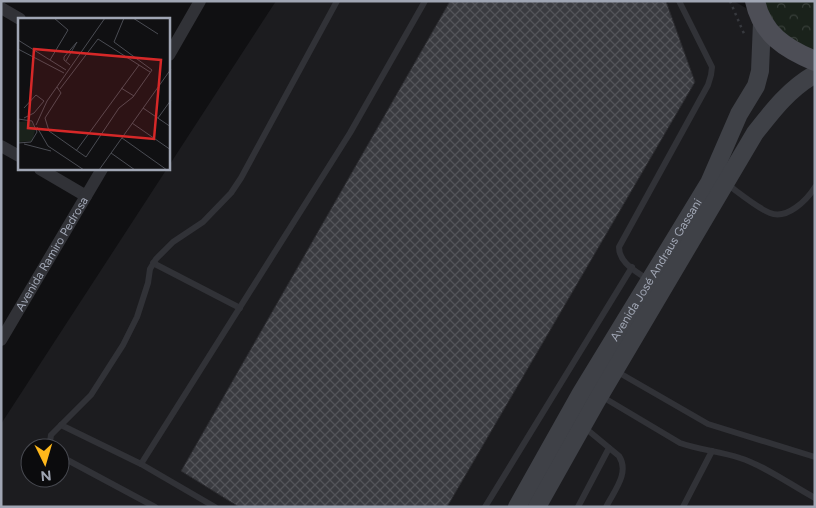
<svg xmlns="http://www.w3.org/2000/svg" width="816" height="508" font-family="Figtree,sans-serif">
	<style>
		.built { fill: #1c1c1f; fill-rule: evenodd }
		.forest { fill: url(#forest-crowns) }
		.building { fill: url(#building-cross-hatch); stroke: #2a2a2e }
		.lines { fill: none; stroke-linecap: round; stroke-linejoin: round }
		.path { stroke: #37393e; stroke-width: 2.5; stroke-dasharray: 2.5 4; stroke-linecap: butt }
		.service { stroke: #313237; stroke-width: 6 }
		.minor { stroke: #313237; stroke-width: 12 }
		.secondary { stroke: #3f4147; stroke-width: 18 }
		.primary { stroke: #4d4e56; stroke-width: 20 }
		.labels { text-anchor: middle; stroke-width: 4; stroke-linejoin: round; paint-order: stroke }
		.street-label { font-size: 12px; fill: #a0a6b4; stroke: #0b0b0d }
		.inset-road { fill: none; stroke: #4a4c53; stroke-width: 1 }
		.view { fill: #d62828; fill-opacity: 0.15; stroke: #d62828; stroke-width: 2.5 }
		.inset-edge { fill: none; stroke: #a0a6b4; stroke-width: 2.5 }
	</style>
	<defs>
		<pattern id="forest-crowns" width="20" height="18" patternUnits="userSpaceOnUse" patternTransform="scale(1.25)"><rect width="20" height="18" fill="#1a221b"/><path d="M2 6a3 3 0 1 1 6 0M12 15a3 3 0 1 1 6 0" fill="none" stroke="#383f3a"/></pattern>
		<pattern id="building-cross-hatch" width="8" height="8" patternUnits="userSpaceOnUse" patternTransform="scale(1.25)"><rect width="8" height="8" fill="#3a3b40"/><path d="M0 0l8 8M0 8l8-8" fill="none" stroke="#535459"/></pattern>
	</defs>
	<rect width="100%" height="100%" fill="#101012"/>
	<!-- built -->
	<path class="built" d="M276 1H734L815 49V507H1V424ZM30 448H60V478H30Z"/>
	<!-- forest -->
	<path class="forest" d="M760 1H815V51C789 46 774 21 760 1Z"/>
	<!-- building -->
	<path class="building" d="M450 1H666L695 82 447 507H239L181 471Z"/>
	<g class="lines">
		<!-- path -->
		<path class="path" d="M730 1 745 36"/>
		<!-- service -->
		<g class="service">
			<path d="M727 184C738 192 759 209 770 213 787 220 807 200 815 187"/>
			<path d="M153 263 240 308"/>
			<path d="M648 280C636 271 619 263 619 247L708 85 711 75 712 67 679 1"/>
			<path d="M616 371 708 424 815 457"/>
			<path d="M601 396 680 443C699 450 720 451 740 458 765 466 791 485 815 498"/>
			<path d="M61 425 141 464 350 133 425 1"/>
			<path d="M584 427 619 456C630 473 614 491 606 507"/>
			<path d="M52 448 50 442 51 435 91 395 123 345 137 317 148 283 150 269 156 259 173 242 203 222 231 193 241 178 337 1"/>
			<path d="M60 456 155 507"/>
			<path d="M141 464 215 507"/>
			<path d="M485 507 632 267"/>
			<path d="M578 507 609 448"/>
			<path d="M683 507 712 451"/>
		</g>
		<!-- minor -->
		<g class="minor">
			<path d="M1 8 20 19"/>
			<path d="M169 55 200 1"/>
			<path d="M1 146 19 156"/>
			<path d="M40 169 86 196"/>
			<path id="s1" d="M1 340 102 169"/>
		</g>
		<!-- secondary -->
		<g class="secondary">
			<path id="s2" d="M517 507 581 393 709 183 739 114 756 86 760 71 762 22"/>
			<path d="M537 507 596 402 755 133C773 110 789 89 815 74"/>
		</g>
		<!-- primary -->
		<path class="primary" d="M755 1C762 34 786 49 815 61"/>
	</g>
	<g class="labels">
		<!-- street labels -->
		<g class="street-label">
			<text dy="4" stroke="none"><textPath href="#s1" startOffset="100">Avenida Ramiro Pedrosa</textPath></text>
			<text dy="4" stroke="none"><textPath href="#s2" startOffset="275">Avenida José Andraus Gassani</textPath></text>
		</g>
	</g>
	<!-- overview -->
	<g transform="translate(18 18)">
		<rect width="152" height="152" fill="#101012"/>
		<path d="M12 103 18 110 14 123 0 124V104Z" fill="#1a221b"/>
		<path class="inset-road" d="M115 0 140 16M0 22 48 52M0 31 46 55M32 42 50 12 36 0M48 43 59 24 46 39V42L52 47M39 69 43 75 27 100 31 113 68 139 101 90 115 79 134 52 96 24 106 0M103 70 116 78M42 71 80 21 121 47M6 90 18 77 26 83M125 90 153 109M6 100 16 95 26 83M140 100 153 82M0 101 14 103 19 114 13 124 0 125M114 105 153 132M18 107 29 83 87 0M19 109 30 128 66 152M104 120 149 152M6 126 33 133M58 133 121 47 132 54M93 135 117 152M81 152 153 51"/>
		<path class="view" d="M16 31 143 42 136 121 10 110Z"/>
		<rect width="152" height="152" class="inset-edge"/>
	</g>
	<!-- border -->
	<rect width="816" height="508" fill="none" stroke="#a0a6b4" stroke-width="5"/>
	<!-- north arrow -->
	<g transform="translate(45 463) rotate(175)"><circle r="24" fill="#0b0b0d" stroke="#474950"/>
	<path d="M0-4L9 19L0 12L-9 19Z" fill="#ffb81b"/>
	<text y="-8" font-size="14" font-weight="bold" text-anchor="middle" fill="#a0a6b4">N</text>
	</g>
</svg>
